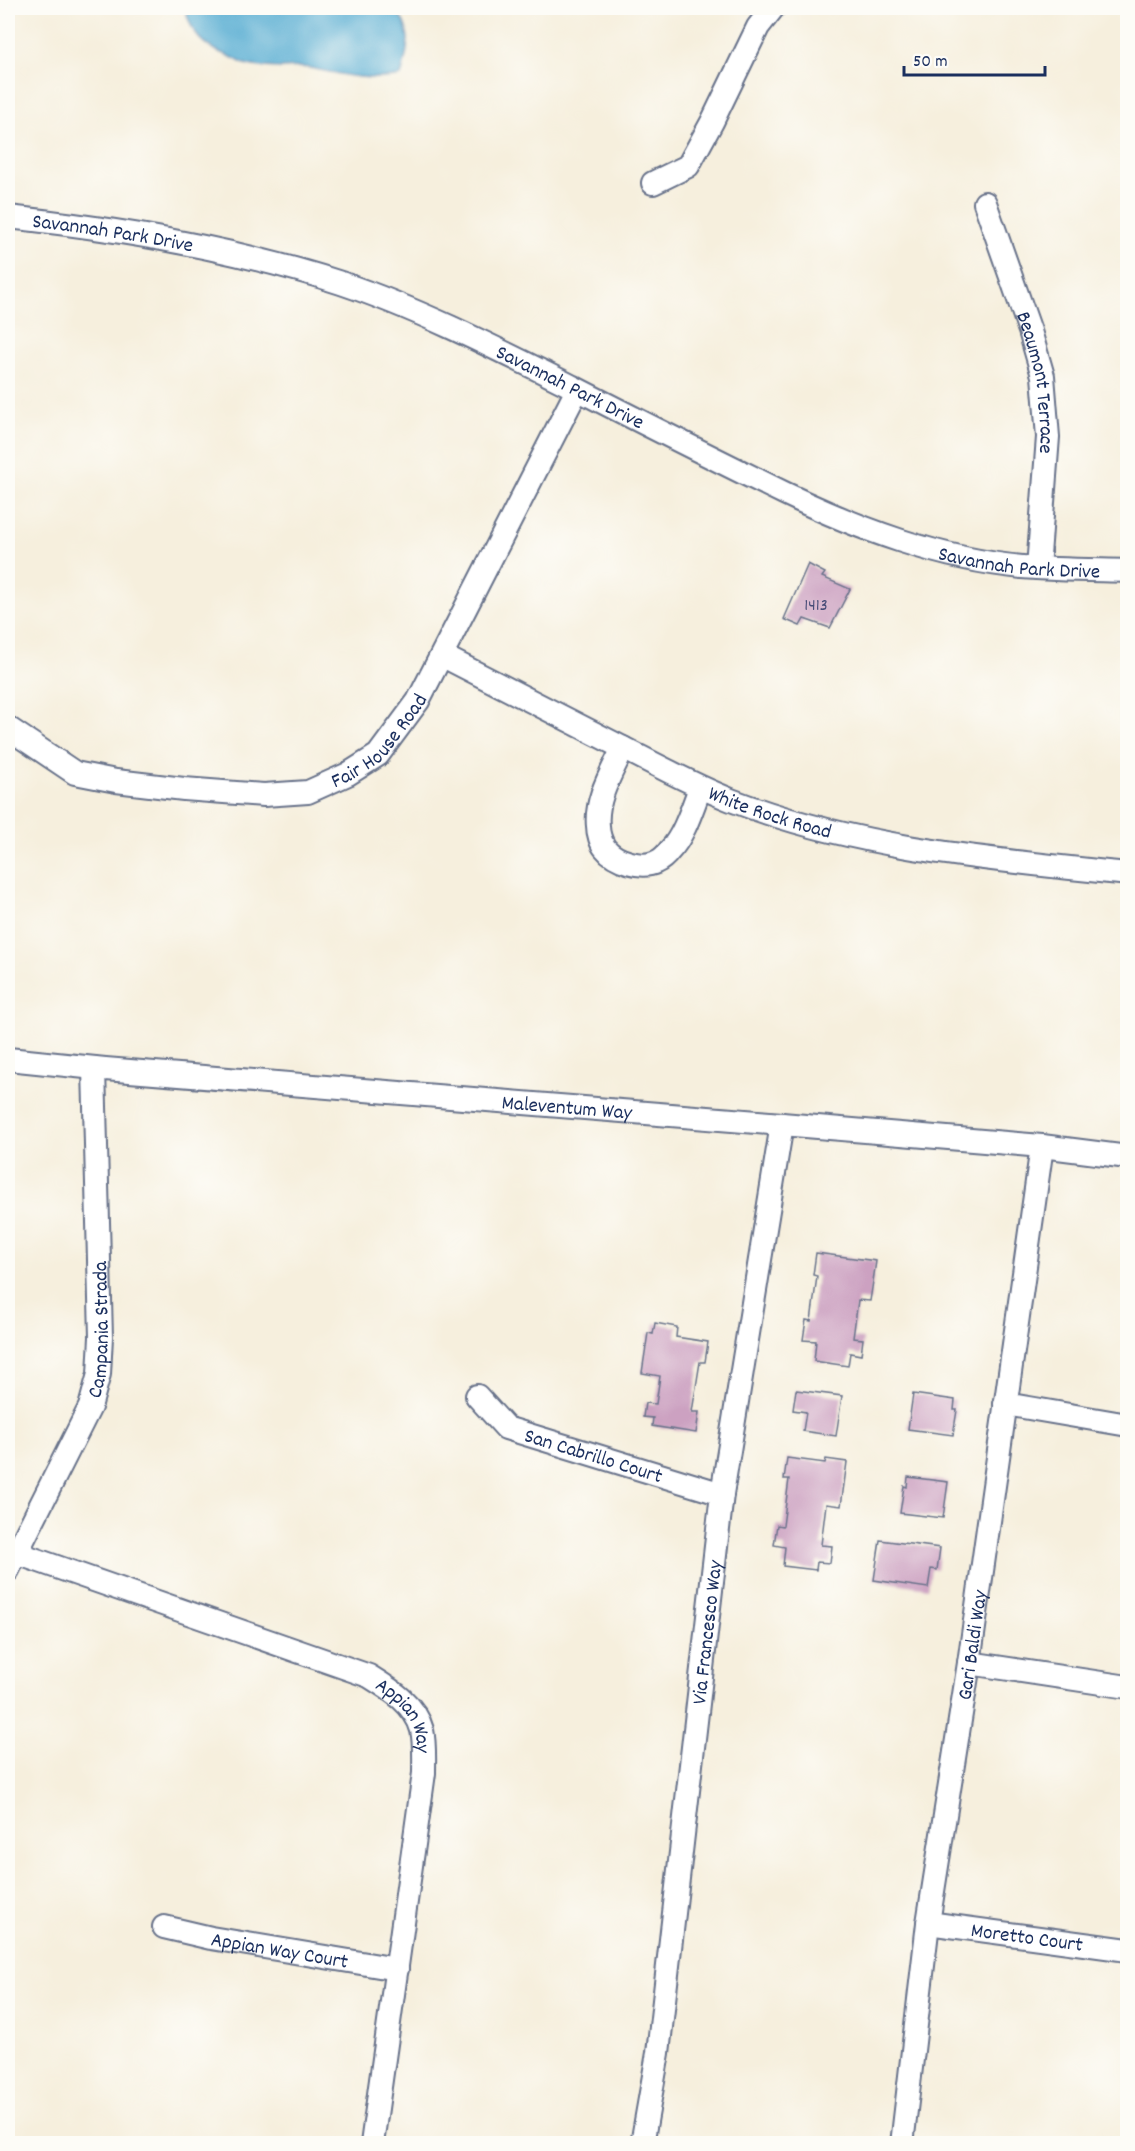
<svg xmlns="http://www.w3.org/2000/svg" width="1135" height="2151" font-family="Dekko,sans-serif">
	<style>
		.water { fill: #55acd2; stroke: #386e98; stroke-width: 1.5 }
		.building { fill: #cca1c1 }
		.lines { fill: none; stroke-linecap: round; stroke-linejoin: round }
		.minor-casing { stroke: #68728a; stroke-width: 26 }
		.minor { stroke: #fff; stroke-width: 22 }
		.labels { text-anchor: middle; stroke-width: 5; stroke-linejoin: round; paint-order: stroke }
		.number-label { font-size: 18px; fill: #474c77 }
		.street-label { font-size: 21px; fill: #1b2f5e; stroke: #fdfcf7 }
	</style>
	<rect width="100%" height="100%" fill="#fdfcf7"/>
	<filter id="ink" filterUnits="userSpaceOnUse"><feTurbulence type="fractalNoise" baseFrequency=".0167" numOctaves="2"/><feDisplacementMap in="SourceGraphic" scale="12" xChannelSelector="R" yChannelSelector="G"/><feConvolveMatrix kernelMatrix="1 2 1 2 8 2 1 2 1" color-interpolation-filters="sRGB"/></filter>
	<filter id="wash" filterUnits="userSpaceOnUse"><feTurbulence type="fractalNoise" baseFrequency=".008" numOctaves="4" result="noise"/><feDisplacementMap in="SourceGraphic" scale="24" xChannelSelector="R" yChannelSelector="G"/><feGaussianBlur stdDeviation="1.35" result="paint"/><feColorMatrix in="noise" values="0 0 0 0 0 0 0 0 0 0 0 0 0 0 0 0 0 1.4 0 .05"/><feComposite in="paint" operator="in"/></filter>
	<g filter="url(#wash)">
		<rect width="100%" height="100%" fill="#f6efdd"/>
		<!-- water -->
		<path class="water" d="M185 8H393C415 29 408 49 401 76 370 82 339 74 310 68 301 66 291 68 282 68 270 67 256 68 245 64 239 62 234 58 229 56 202 46 192 35 185 8Z"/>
		<g id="blocks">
			<!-- building -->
			<g class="building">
				<path d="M808 564 825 573 822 577 850 589 830 628 804 619 800 626 784 619Z"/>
				<path d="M816 1253 876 1261 870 1301 858 1300 853 1338 863 1339 861 1355 850 1353 848 1366 814 1361 816 1341 803 1340 806 1320 811 1321 817 1276 813 1275Z"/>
				<path d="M655 1323 677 1327 676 1337 708 1342 705 1362H700L692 1412H699L696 1433 652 1426 653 1418 643 1417 645 1403 656 1404 660 1376 642 1373 648 1333 653 1334Z"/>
				<path d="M796 1390 842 1396 836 1436 803 1431 806 1412 793 1410Z"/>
				<path d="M913 1394 955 1400 954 1410H957L953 1435 908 1429Z"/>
				<path d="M787 1458 825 1463 826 1459 847 1462 841 1506 826 1504 821 1545 832 1546 830 1563 817 1562 816 1570 783 1566 785 1547 774 1545 777 1525 783 1526 789 1479H784Z"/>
				<path d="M908 1477 948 1482 943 1518 900 1513 904 1486 907 1487Z"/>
				<path d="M880 1540 940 1548 937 1570 931 1569 928 1588 874 1580Z"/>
			</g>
		</g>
	</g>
	<g filter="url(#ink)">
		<use href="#blocks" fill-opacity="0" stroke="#68728a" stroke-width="1.5"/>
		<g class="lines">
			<!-- minor casing -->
			<g class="minor-casing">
				<g id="minor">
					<path d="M653 183 688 166 712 122 758 27 773 8"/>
					<path id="s1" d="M985 203 1030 331 1043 376 1048 437 1038 568"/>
					<path id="s2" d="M8 217C120 229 233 248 341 283 421 310 497 349 573 387 643 423 713 458 784 493 859 529 939 559 1022 567 1057 570 1093 570 1128 571"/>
					<path id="s3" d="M443 656C504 687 564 718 625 749 660 767 695 786 731 800 858 849 994 860 1128 874"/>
					<path id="s4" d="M8 728 75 773 116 781 184 789 264 795 308 792 348 774 378 755 418 701 577 390"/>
					<path d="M623 748C612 772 595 799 598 826 598 833 601 843 605 848 615 861 642 869 656 862 661 860 667 854 670 850 684 836 693 806 700 788"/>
					<path id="s5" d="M8 1059 105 1069 782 1124 1042 1146 1128 1157"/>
					<path id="s6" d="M477 1396 506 1428 722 1494"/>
					<path d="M1005 1404 1128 1425"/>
					<path id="s7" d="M8 1550 369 1676C390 1689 415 1704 422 1730 425 1744 424 1759 424 1773L372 2144"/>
					<path id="s8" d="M8 1570 90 1407 99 1374 101 1337 94 1068"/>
					<path d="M969 1663 1128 1687"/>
					<path id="s9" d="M928 1923 1128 1950"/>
					<path id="s10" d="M164 1927 211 1938 397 1969"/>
					<path id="s11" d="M642 2144 658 2053 722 1494 782 1124"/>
					<path id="s12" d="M902 2144 928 1923 969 1663 1042 1146"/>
				</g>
			</g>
			<!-- minor -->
			<use href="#minor" class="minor"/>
		</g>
	</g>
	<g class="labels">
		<!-- number labels -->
		<g class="number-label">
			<text x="816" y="610">1413</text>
		</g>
		<!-- street labels -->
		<g class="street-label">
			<text dy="7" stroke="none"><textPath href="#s2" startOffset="106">Savannah Park Drive</textPath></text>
			<text dy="7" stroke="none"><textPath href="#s1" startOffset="188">Beaumont Terrace</textPath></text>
			<text dy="7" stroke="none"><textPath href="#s2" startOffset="592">Savannah Park Drive</textPath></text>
			<text dy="7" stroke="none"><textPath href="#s2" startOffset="1078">Savannah Park Drive</textPath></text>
			<text dy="7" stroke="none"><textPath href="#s4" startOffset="405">Fair House Road</textPath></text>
			<text dy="7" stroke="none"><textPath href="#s3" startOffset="363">White Rock Road</textPath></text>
			<text dy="7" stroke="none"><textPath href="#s5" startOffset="561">Maleventum Way</textPath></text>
			<text dy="7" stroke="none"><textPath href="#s8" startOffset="261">Campania Strada</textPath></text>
			<text dy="7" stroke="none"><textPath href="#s6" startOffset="135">San Cabrillo Court</textPath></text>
			<text dy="7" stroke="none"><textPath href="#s11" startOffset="516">Via Francesco Way</textPath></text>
			<text dy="7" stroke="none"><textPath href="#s12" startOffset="504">Gari Baldi Way</textPath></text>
			<text dy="7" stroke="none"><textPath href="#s7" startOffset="438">Appian Way</textPath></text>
			<text dy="7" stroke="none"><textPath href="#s9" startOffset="100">Moretto Court</textPath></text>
			<text dy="7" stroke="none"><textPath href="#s10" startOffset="118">Appian Way Court</textPath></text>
		</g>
	</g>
	<!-- margin -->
	<rect width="1135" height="2151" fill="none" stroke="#fdfcf7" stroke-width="30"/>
	<!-- scale -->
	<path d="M904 66v9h141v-9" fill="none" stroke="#1b2f5e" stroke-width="3"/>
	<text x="913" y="66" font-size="18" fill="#1b2f5e" stroke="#fdfcf7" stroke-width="4.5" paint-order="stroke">50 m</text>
</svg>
